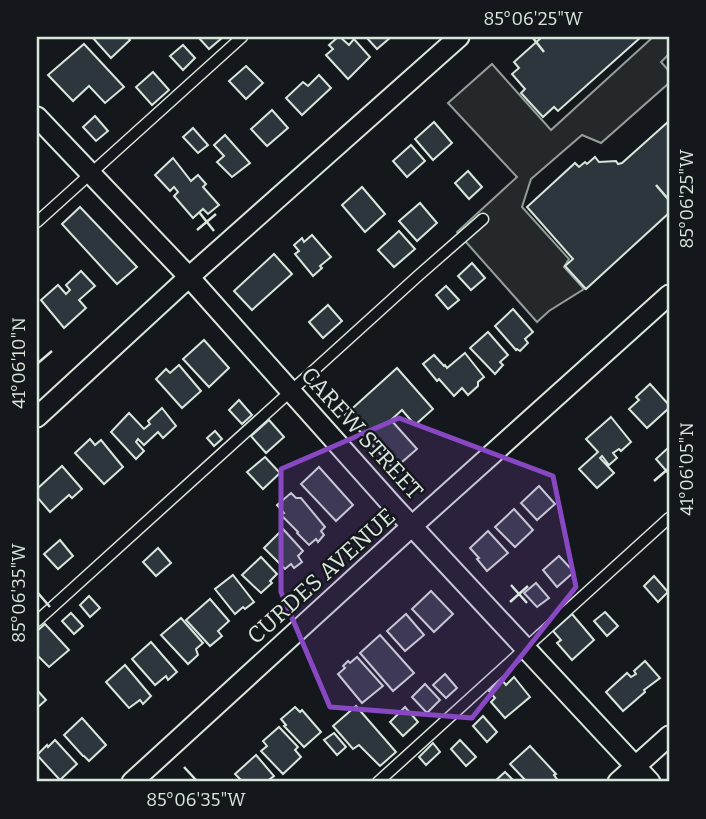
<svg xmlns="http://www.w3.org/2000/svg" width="706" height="819" font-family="Bitter,serif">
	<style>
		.parking { fill: #24282b; stroke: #939e99; stroke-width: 2 }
		.building { fill: #2c363c; stroke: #d8e6dc; stroke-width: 2 }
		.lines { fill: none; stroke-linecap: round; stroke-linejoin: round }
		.lane-casing { stroke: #d8e6dc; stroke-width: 13 }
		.street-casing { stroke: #d8e6dc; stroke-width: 23 }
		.lane { stroke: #14181c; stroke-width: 10 }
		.street { stroke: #14181c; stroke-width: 19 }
		.marked { fill: #8948c3; fill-opacity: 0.2; stroke: #8948c3; stroke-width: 5; stroke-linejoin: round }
		.ticks { fill: none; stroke: #d8e6dc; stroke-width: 2.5 }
		.labels { text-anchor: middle; stroke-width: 5; stroke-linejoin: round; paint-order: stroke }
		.street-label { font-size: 23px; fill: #d8e6dc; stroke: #14181c }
		.neatline { fill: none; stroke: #d8e6dc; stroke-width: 2.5 }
		.ticks-label { font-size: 18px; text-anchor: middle; fill: #d8e6dc }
	</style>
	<rect width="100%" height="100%" fill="#14181c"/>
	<!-- parking -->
	<path class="parking" d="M653 37H669V54L661 62 669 71V83L601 143 582 135 531 179 522 207 569 259 564 267 584 289 549 311 537 322 457 232 517 177 448 103 492 64 551 130Z"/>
	<!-- building -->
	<g class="building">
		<path d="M92 37H127L130 40 111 58Z"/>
		<path d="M198 37H223L209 49Z"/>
		<path d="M338 37H340L349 45 354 39 370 57 348 79 326 55 333 49 329 45Z"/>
		<path d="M366 37H391L377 49Z"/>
		<path d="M542 37H641L558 111 554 107 543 117 521 93 525 89 512 74 519 68 514 62Z"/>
		<path d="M84 44 124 87 105 103 89 86 73 101 48 75Z"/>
		<path d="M183 45 195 58 183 70 170 56Z"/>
		<path d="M246 66 263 83 246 99 229 81Z"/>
		<path d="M153 72 169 90 152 105 136 87Z"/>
		<path d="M319 75 331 88 302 115 286 98 303 82 308 86Z"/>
		<path d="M272 110 288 128 267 146 251 129Z"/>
		<path d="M95 116 108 131 96 141 83 127Z"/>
		<path d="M669 121V213L586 289 565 266 573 259 527 207 575 163 579 167 585 162 587 164 595 157 599 162 616 161 618 164 622 163Z"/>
		<path d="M434 122 452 143 433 160 415 139Z"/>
		<path d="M193 128 208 145 198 153 183 137Z"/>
		<path d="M225 135 250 163 232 177 217 162 224 156 214 145Z"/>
		<path d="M411 145 425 161 407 177 393 161Z"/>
		<path d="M173 158 191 181 198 175 206 184 203 187 219 205 208 214 203 209 193 218 174 196 178 192 174 187 170 191 155 175Z"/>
		<path d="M468 171 482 187 469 199 455 183Z"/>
		<path d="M362 187 385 214 365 232 342 205Z"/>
		<path d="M420 203 437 223 417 241 399 221Z"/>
		<path d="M80 207 137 267 117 284 62 224Z"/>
		<path d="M399 231 415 249 394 267 378 250Z"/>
		<path d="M312 235 331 257 320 266 322 268 313 276 295 254 299 251 294 245 302 238 304 242Z"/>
		<path d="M274 254 292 274 252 310 234 291Z"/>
		<path d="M472 263 485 278 471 290 458 276Z"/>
		<path d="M81 271 95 286 79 300 86 308 64 328 41 300 58 285 66 294 70 290 66 285Z"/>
		<path d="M446 286 459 300 448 309 436 295Z"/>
		<path d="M328 305 342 321 323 338 309 322Z"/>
		<path d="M513 309 533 332 525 339 528 343 520 351 517 349 516 350 495 326Z"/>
		<path d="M488 332 508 355 500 362 503 365 495 374 470 348Z"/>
		<path d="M204 340 229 368 209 387 183 359Z"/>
		<path d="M465 353 484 377 478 382V386L468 395 462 388 454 396 439 379 437 381 423 364 434 355 444 366 445 365 447 368Z"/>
		<path d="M179 365 201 391 182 408 156 379 166 369 170 373Z"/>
		<path d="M397 368 433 409 415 425 402 410 391 420 417 449 394 469 345 415Z"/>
		<path d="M650 384 669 405V408L647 428 629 409 639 400 636 397Z"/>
		<path d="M239 400 252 415 242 424 229 410Z"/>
		<path d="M162 408 176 426 163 438 158 432 144 445 138 439 136 442 144 451 136 459 111 432 129 413 144 429 150 424 148 421Z"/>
		<path d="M611 417 631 442 621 451 619 449 613 453 617 458 609 465 602 456 600 458 614 473 597 488 579 469 598 452 586 439Z"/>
		<path d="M269 420 284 437 266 453 251 436Z"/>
		<path d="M215 431 222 439 214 446 207 438Z"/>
		<path d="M90 439 95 445 101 440 123 467 104 484 75 453Z"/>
		<path d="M669 447V474L656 459Z"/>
		<path d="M265 457 280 473 263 489 247 472Z"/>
		<path d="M62 466 82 489 72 498 69 495 50 512 37 497V489Z"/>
		<path d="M319 467 353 505 336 521 301 484Z"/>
		<path d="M539 486 555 504 537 520 521 503Z"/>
		<path d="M291 493 296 498H301L325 527 321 531 324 535 318 542 316 539 309 545 297 533 298 532 281 515 284 513 277 505Z"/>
		<path d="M514 509 533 530 515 547 495 527Z"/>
		<path d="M283 529 303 551 298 556 302 562 294 568 291 564 285 569 264 548Z"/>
		<path d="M488 531 508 553 487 571 477 559 479 558 470 548Z"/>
		<path d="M60 540 73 556 58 569 44 554Z"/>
		<path d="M158 548 171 563 156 576 143 562Z"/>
		<path d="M559 556 574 572 557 587 543 570Z"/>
		<path d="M261 557 277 574 270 581 272 583 261 593 242 575Z"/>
		<path d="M233 575 254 602 245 609 243 607 235 614 215 589Z"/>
		<path d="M654 576 668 592 658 602 644 586Z"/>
		<path d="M536 583 549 598 537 607 524 593Z"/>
		<path d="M431 591 453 614 434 632 412 609Z"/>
		<path d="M89 596 100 608 90 617 80 605Z"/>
		<path d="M210 599 229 621 218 631 222 636 210 646 186 620Z"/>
		<path d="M605 612 618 626 607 636 594 621Z"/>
		<path d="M71 613 83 626 74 634 62 621Z"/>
		<path d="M406 614 424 635 405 651 387 631Z"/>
		<path d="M572 614 594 640 572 660 557 643 561 640 553 631Z"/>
		<path d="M181 618 203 643 196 649 198 655 188 664 161 635Z"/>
		<path d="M45 624 69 650 49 667 37 655V631Z"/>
		<path d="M380 635 414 673 393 691 360 653Z"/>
		<path d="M151 642 177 672 168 680 166 676 155 685 132 659Z"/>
		<path d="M357 657 383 686 362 703 338 674 345 668 343 666 348 661 350 663Z"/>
		<path d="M645 661 660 678 644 690 645 692 623 711 606 692 627 673 631 677 636 674 634 671Z"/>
		<path d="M125 665 151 696 143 704 140 700 129 708 106 682Z"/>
		<path d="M445 674 457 688 446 698 433 685Z"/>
		<path d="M514 677 530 697 505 718 491 702 495 698 489 691 501 679 506 685Z"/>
		<path d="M425 684 440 700 427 713 412 697Z"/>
		<path d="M37 690 46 700 37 708Z"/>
		<path d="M356 706 396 752 380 766 359 745 353 749 333 726Z"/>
		<path d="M295 707 300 712 302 710 321 732 304 747 284 726 286 725 281 719Z"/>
		<path d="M405 707 418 722 403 736 390 722Z"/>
		<path d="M483 716 497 732 487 742 473 726Z"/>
		<path d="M82 718 106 745 89 761 84 756H83L64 735Z"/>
		<path d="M279 727 298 747 295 750 301 757 283 774 261 751 267 746 263 741Z"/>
		<path d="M334 733 346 747 337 755 324 740Z"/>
		<path d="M55 740 77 764 60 780 37 755 47 745 48 747Z"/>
		<path d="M460 740 476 757 466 766 451 749Z"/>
		<path d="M433 743 440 752 426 765 419 757Z"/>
		<path d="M530 746 556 774 554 775 559 782H527L510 764Z"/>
		<path d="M256 755 274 776 266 782H243L235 774Z"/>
		<path d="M505 772 515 782H494Z"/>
	</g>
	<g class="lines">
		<!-- lane casing -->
		<g class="lane-casing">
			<g id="lane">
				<path d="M37 222 242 37"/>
				<path d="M37 621 419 275 483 219"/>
				<path d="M378 782 669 518"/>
			</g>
		</g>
		<!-- street casing -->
		<g class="street-casing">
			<g id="street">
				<path d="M37 117 189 277 394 507 650 782"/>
				<path d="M37 417 189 277 459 37"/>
				<path d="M132 782 412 526 669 295"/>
				<path d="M618 782 669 736"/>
			</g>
		</g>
		<!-- lane -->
		<use href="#lane" class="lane"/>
		<!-- street -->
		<use href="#street" class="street"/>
	</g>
	<!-- marked area -->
	<path class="marked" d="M399 418 553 476 576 587 472 718 330 707 281 592V469Z"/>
	<!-- ticks -->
	<path class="ticks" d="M533 38 544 52M656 185 668 199M199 212 214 231M197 230 216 214M38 363 52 351M654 481 668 469M511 585 527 603M38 593 50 607M510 602 528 586M184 767 196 780"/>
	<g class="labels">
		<!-- street labels -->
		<g class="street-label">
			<text transform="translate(362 433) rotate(48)" y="8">CAREW STREET</text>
			<text transform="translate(321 576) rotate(-42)" y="8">CURDES AVENUE</text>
		</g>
	</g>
	<!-- border -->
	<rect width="706" height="819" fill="none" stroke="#14181c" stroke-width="77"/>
	<rect x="38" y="38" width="630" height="742" class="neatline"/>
	<g class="ticks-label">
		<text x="533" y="25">85°06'25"W</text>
		<text transform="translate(687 199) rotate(-90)" y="6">85°06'25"W</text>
		<text transform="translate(19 363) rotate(-90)" y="6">41°06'10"N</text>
		<text transform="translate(687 469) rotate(-90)" y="6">41°06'05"N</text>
		<text transform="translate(19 593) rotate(-90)" y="6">85°06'35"W</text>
		<text x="196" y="806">85°06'35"W</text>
	</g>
</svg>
